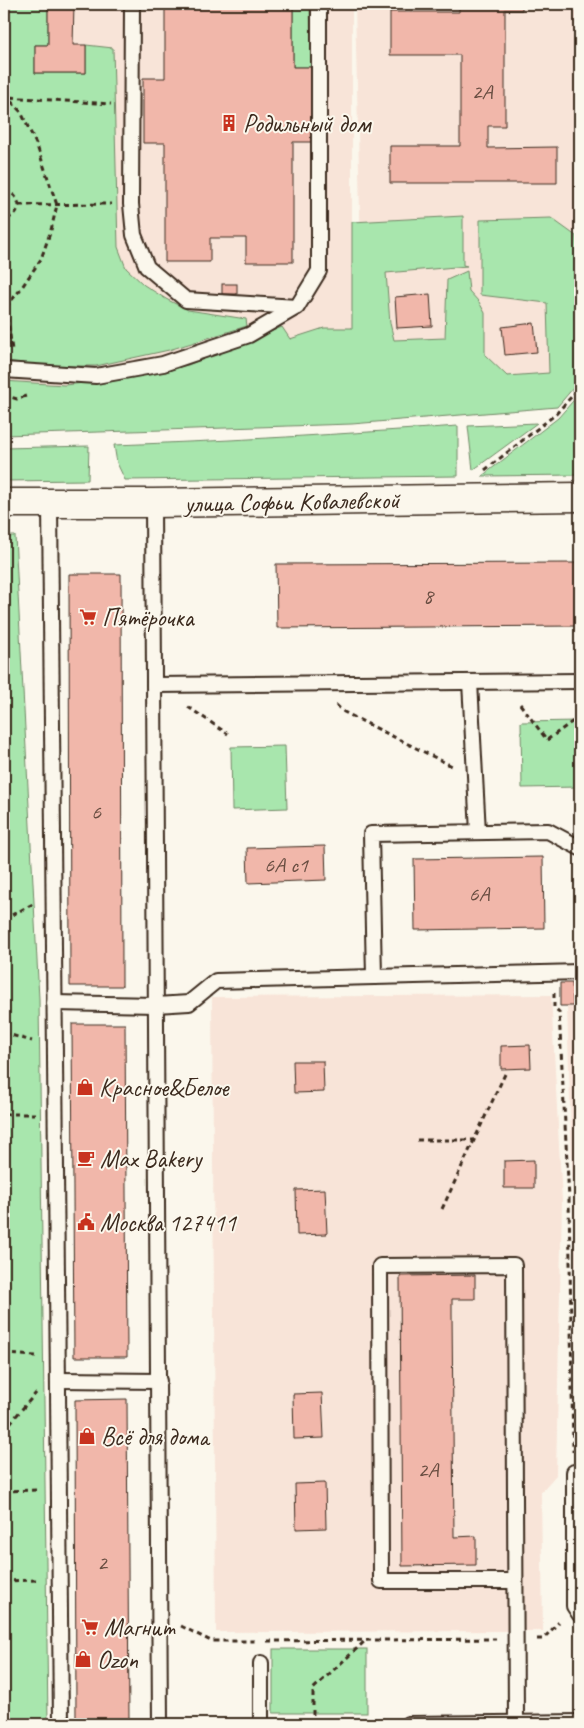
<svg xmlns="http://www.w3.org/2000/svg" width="584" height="1728" font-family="Caveat,sans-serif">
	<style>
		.built { fill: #f8e4d8 }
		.green { fill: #a8e6ad; stroke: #728866 }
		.building { fill: #f1b7aa; stroke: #3b2a1e }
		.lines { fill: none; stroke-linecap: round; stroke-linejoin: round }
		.lane-casing { stroke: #3b2a1e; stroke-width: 18 }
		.secondary-casing { stroke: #3b2a1e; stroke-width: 31 }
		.path { stroke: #3b2a1e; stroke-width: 3; stroke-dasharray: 5 4; stroke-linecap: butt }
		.lane { stroke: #fbf7ec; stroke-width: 14 }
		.secondary { stroke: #fbf7ec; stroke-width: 28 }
		.labels { text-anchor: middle; stroke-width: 4; stroke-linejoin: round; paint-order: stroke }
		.number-label { font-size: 22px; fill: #684d41 }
		.poi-label { font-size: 25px; fill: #3b2a1e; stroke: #fbf7ec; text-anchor: start }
		.street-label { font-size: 25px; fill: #3b2a1e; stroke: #fbf7ec }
	</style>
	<rect width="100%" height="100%" fill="#fbf7ec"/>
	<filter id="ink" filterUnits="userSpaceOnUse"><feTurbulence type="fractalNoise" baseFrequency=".02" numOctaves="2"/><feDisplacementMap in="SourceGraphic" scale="10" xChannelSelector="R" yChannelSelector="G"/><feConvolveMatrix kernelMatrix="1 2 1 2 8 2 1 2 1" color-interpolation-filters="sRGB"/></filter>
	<g filter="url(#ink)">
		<!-- built -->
		<g class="built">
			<path d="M4 4H352V424L4 435Z"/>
			<path d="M355 4H580V227L556 245 557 407 365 423Z"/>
			<path d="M551 995 562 1201 556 1475 541 1492 543 1631 216 1632 212 997Z"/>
			<path d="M573 995H580V1421L567 1006H573Z"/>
		</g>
		<!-- green -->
		<g class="green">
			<path d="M4 4H48V45H35V73H86V45L113 48 118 247 126 268 144 285 166 299 188 310 246 319 247 326 169 350 96 366H48L4 361Z"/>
			<path d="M293 4H310L311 67H293Z"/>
			<path d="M463 216V265L467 266 386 273 390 323 394 340 445 338 447 280 467 271 469 291 479 302 485 313V355L507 376 549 373 547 303 480 295V220L551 218 576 236 580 271V380L557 407 352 424 4 435V381L64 385 115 380 188 365 282 327 290 339 324 328H352V222Z"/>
			<path d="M580 393V475L482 476 558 418Z"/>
			<path d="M537 423 473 470 468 426Z"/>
			<path d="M458 426V476L125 480 117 463 114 445C229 441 344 434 458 426Z"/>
			<path d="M89 446 88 480 4 481V448Z"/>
			<path d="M4 536H15L39 999 48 1724H4Z"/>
			<path d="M578 721 579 787 522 788 521 722Z"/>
			<path d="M285 746 287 808 232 810 231 747Z"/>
			<rect x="273" y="1649" width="94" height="64"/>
		</g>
		<!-- building -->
		<g class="building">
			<path d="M48 4H74L73 45H86V73H35V45H48Z"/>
			<path d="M165 4H293V67H315V142H293V262H246V238H210V262H165V143H143V78H165Z"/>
			<path d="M459 4H522V10H505V126H488V148L557 147V183H390V146H460V55H390V12H459Z"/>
			<rect x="222" y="284" width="15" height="10"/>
			<path d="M430 294 432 326 397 328 395 297Z"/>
			<path d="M534 323 537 352 505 355 502 327Z"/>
			<path d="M580 563V626L277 628 276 564Z"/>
			<path d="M69 574H121L122 986H70Z"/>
			<path d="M325 846 326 880 248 883 247 848Z"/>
			<path d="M543 857 544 928 415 930 414 859Z"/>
			<path d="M560 983H572L573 1006H560Z"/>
			<path d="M72 1024H125L127 1357H74Z"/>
			<path d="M530 1045 531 1068 501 1069V1046Z"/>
			<path d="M293 1061H323L324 1092 294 1093Z"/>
			<path d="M534 1160V1188H504V1161Z"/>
			<path d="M325 1189 327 1234 297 1235 296 1190Z"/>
			<path d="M475 1275V1299H452V1313L454 1537 476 1536V1565L402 1566 400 1276Z"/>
			<path d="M322 1393 324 1438 294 1439 293 1394Z"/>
			<path d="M127 1399 129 1724H76L75 1400Z"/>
			<path d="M325 1483 326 1528 296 1529 295 1484Z"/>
		</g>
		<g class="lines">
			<!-- lane casing -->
			<g class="lane-casing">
				<g id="lane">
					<path d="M132 4 131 204 134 235 147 267 186 300 297 307 319 271V4"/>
					<path d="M4 370 96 376 163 364 249 335 297 307"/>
					<path d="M50 503 61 1724"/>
					<path d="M153 503 160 1724"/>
					<path d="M470 682 478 832"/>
					<path d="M154 685 580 681"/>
					<path d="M580 848 548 831 371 834 374 977 580 972"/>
					<path d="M54 1003 156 1005 189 1003 216 981 374 977"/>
					<path d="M58 1380 159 1381"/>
					<path d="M580 1472H574V1606L580 1615"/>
					<path d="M515 1581H381L380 1266 514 1265 516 1723"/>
					<path d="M261 1724V1663"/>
					<path d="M408 1724 580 1722"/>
				</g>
			</g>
			<!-- secondary casing -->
			<g class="secondary-casing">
				<path id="secondary" d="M4 503H153L580 497"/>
			</g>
			<!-- path -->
			<g class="path">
				<path d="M4 192C13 192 17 197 19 205 17 213 13 218 5 218"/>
				<path d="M6 192 7 97 111 104"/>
				<path d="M19 205 111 204"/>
				<path d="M6 218V307L12 350"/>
				<path d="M6 307 20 290 41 259 51 230 57 205 37 146 21 112 7 97"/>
				<path d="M4 395 17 399 29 395"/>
				<path d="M485 470 556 414 580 387"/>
				<path d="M520 704 547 740 580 716"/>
				<path d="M336 705 344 712 452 766"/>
				<path d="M188 707 228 734"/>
				<path d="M4 919 33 904"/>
				<path d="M554 993V1007L559 1012 569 1199 573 1452"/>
				<path d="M4 1033 32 1041"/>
				<path d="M4 1114H35"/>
				<path d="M417 1140H474"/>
				<path d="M442 1209 505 1074"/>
				<path d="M4 1354 37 1356"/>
				<path d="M4 1430 36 1393"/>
				<path d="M4 1491 38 1490"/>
				<path d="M4 1581 39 1580"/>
				<path d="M181 1626 211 1641H256"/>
				<path d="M537 1639H543L559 1622"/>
				<path d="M267 1641 496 1639"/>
				<path d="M313 1724V1689L365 1641"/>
			</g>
			<!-- lane -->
			<use href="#lane" class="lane"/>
			<!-- secondary -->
			<use href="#secondary" class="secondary"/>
		</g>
	</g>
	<!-- icons -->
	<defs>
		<g id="building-bare" transform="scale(1.35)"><path d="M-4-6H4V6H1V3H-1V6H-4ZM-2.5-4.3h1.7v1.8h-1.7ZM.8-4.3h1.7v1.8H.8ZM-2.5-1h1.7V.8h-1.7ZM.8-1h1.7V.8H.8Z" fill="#c8321e" stroke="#fbf7ec" stroke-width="2.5" paint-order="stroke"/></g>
		<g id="supermarket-bare" transform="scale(1.35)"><path d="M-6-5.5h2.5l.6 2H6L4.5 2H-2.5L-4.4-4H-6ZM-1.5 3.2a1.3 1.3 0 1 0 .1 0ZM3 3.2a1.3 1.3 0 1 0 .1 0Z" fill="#c8321e" stroke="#fbf7ec" stroke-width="2.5" paint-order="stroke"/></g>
		<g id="shop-bare" transform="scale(1.35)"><path d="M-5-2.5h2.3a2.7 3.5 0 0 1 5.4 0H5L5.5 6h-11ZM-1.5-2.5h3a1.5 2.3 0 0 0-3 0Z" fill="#c8321e" stroke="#fbf7ec" stroke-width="2.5" paint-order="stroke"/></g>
		<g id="cafe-bare" transform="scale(1.35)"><path d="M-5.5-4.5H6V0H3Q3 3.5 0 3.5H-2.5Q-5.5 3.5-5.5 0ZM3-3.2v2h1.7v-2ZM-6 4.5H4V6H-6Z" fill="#c8321e" stroke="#fbf7ec" stroke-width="2.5" paint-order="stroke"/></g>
		<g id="civic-bare" transform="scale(1.35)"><path d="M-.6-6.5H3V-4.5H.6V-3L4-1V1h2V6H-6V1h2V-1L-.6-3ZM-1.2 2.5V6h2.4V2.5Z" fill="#c8321e" stroke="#fbf7ec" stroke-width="2.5" paint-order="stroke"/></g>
	</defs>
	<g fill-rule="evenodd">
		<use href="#building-bare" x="229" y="123"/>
		<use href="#supermarket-bare" x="88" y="617"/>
		<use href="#shop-bare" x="85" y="1087"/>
		<use href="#cafe-bare" x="86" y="1158"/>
		<use href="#civic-bare" x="86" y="1222"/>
		<use href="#shop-bare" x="87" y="1436"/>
		<use href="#supermarket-bare" x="90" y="1627"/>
		<use href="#shop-bare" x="83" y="1659"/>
	</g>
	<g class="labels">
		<!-- number labels -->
		<g class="number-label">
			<text x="482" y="99">2А</text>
			<text x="428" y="603">8</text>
			<text x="96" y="819">6</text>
			<text x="286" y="872">6А с1</text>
			<text x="479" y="901">6А</text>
			<text x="428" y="1477">2А</text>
			<text x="102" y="1570">2</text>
		</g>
		<!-- poi labels -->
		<g class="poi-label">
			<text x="243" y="132">Родильный дом</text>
			<text x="102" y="626">Пятёрочка</text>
			<text x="99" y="1096">Красное&amp;Белое</text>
			<text x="100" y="1167">Max Bakery</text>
			<text x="100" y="1231">Москва 127411</text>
			<text x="101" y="1445">Всё для дома</text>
			<text x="104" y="1636">Магнит</text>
			<text x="97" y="1668">Ozon</text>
		</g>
		<!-- street labels -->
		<g class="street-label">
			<text transform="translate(292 501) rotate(-1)" y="9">улица Софьи Ковалевской</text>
		</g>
	</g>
	<!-- margin -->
	<rect width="584" height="1728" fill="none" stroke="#fbf7ec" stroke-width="20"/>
	<rect x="10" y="10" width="564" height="1708" fill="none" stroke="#3b2a1e" stroke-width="2" filter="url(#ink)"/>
</svg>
